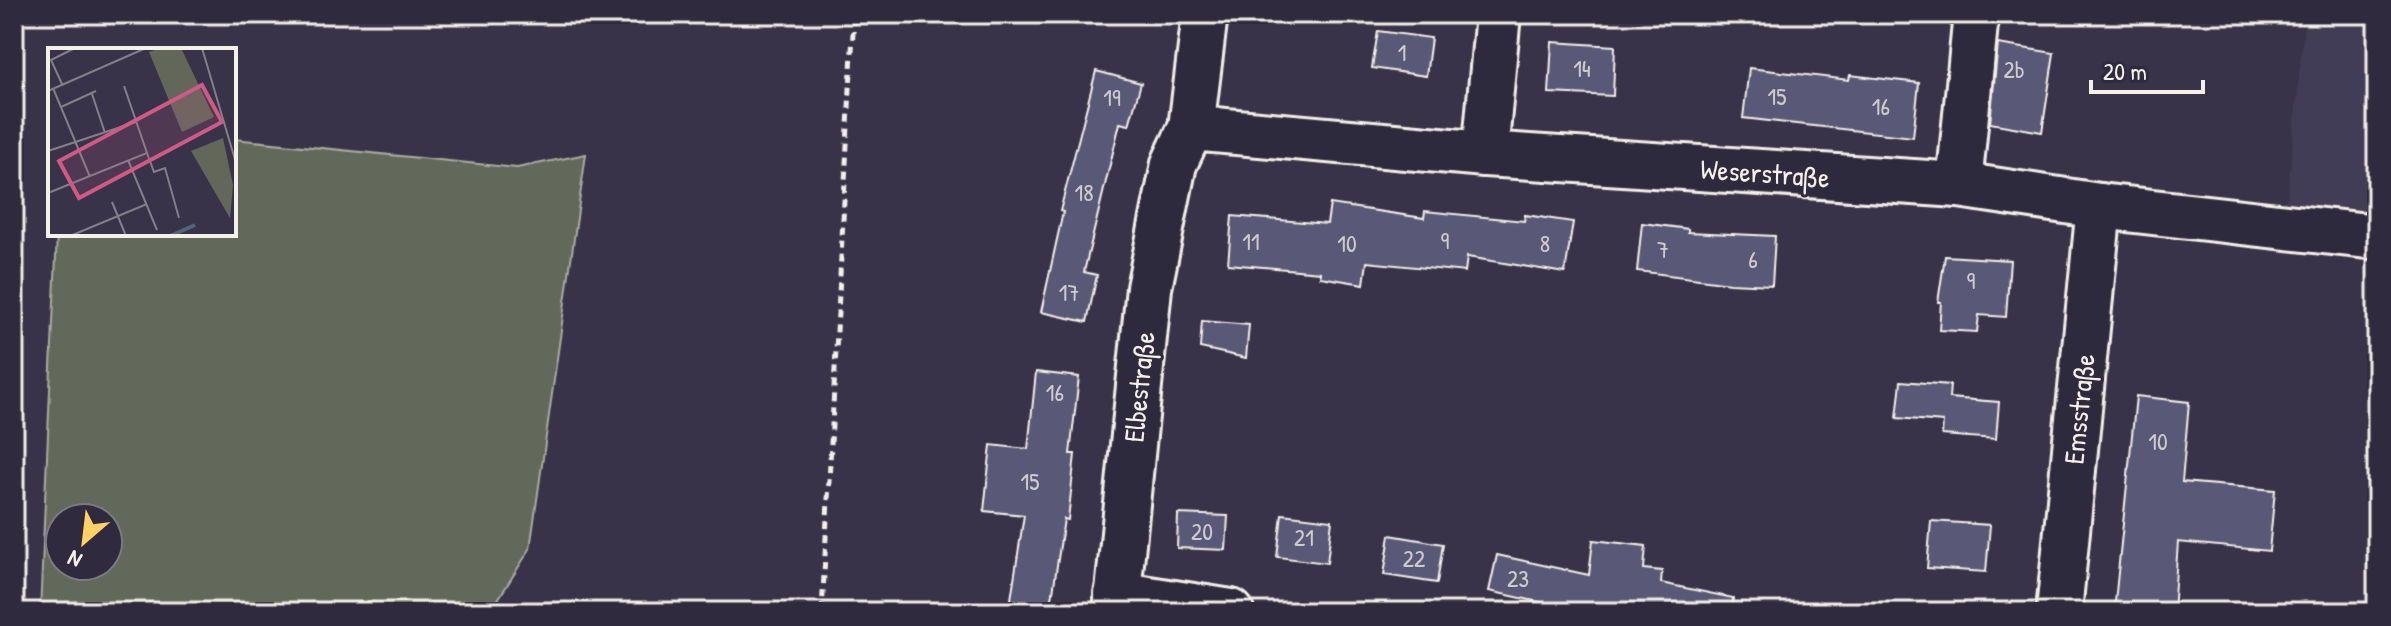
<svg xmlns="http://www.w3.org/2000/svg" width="2391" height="626" font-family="'Patrick Hand',sans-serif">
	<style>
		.built { fill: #423e57 }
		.green { fill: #62675a; stroke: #abaca1; stroke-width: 2; fill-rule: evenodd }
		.building { fill: #5a5977; stroke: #f4f1e8; stroke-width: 2 }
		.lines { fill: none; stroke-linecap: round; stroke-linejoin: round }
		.minor-casing { stroke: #f4f1e8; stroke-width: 50 }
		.path { stroke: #f4f1e8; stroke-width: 5; stroke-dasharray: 8 6; stroke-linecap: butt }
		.minor { stroke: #2f2a3d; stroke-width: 44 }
		.labels { text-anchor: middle; stroke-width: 6; stroke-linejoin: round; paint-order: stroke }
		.number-label { font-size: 24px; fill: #cecbcc }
		.street-label { font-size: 28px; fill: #f4f1e8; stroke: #2f2a3d }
		.inset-river { fill: none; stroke: #4e657a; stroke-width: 4 }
		.inset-road { fill: none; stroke: #837f89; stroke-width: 2 }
		.view { fill: #d15985; fill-opacity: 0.15; stroke: #d15985; stroke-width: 4 }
		.inset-edge { fill: none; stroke: #f4f1e8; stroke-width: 4 }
	</style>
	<rect width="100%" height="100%" fill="#383349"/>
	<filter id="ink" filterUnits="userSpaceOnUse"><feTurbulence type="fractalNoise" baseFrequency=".0125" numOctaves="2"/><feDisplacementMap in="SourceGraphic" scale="16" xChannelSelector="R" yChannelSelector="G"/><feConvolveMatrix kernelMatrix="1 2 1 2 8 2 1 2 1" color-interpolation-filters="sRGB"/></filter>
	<g filter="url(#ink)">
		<!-- built -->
		<path class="built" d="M2305 14H2377V221L2286 212Z"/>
		<!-- green -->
		<path class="green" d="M234 139 517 168 586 154 530 549 490 612H40L57 234H234ZM60 518H108V566H60Z"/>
		<!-- building -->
		<g class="building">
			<path d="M1378 31 1431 38 1426 76 1372 68Z"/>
			<path d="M1552 42 1615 46 1613 96 1549 93Z"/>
			<path d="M1998 44 2054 53 2042 132 1990 123Z"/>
			<path d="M1749 68 1849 80 1850 75 1919 83 1913 137 1743 118Z"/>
			<path d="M1096 71 1141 83 1129 125 1120 123 1084 272 1097 275 1087 322 1041 312 1063 212 1060 211Z"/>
			<path d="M1330 204 1424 218 1425 211 1524 221 1525 215 1573 222 1565 273 1467 257 1465 272 1367 262 1364 284 1320 277V272L1228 264 1232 216 1327 224Z"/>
			<path d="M1642 223 1688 229V232L1775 236 1772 285 1730 283 1637 271Z"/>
			<path d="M1945 256 2010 260 2006 317 1979 315 1977 332 1939 330 1941 302H1938Z"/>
			<path d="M1202 321 1249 325 1246 358 1200 348Z"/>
			<path d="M1036 372 1079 377 1070 454H1075L1068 520 1064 519 1050 612H1009L1024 515 984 511 991 445 1028 449Z"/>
			<path d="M1901 381 1950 385 1949 398 1999 402 1996 439 1942 435 1943 422 1897 418Z"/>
			<path d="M2136 396 2189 402 2182 482 2275 490 2269 551 2178 542 2173 612H2114Z"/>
			<path d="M1178 514 1228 516 1226 550 1177 548Z"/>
			<path d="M1282 514 1332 520 1327 563 1277 557Z"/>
			<path d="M1931 521 1990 525 1986 572 1927 568Z"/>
			<path d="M1390 535 1443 544 1437 583 1384 575Z"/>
			<path d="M1593 540 1646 546 1644 569 1662 571 1661 583 1733 598 1732 612H1585L1489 591 1497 555 1589 575Z"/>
		</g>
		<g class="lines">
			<!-- minor casing -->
			<g class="minor-casing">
				<g id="minor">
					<path d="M1191 128 1205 14"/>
					<path d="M1485 154 1498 14"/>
					<path d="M1959 185 1976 14"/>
					<path d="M1117 594 1231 612"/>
					<path d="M1116 612 1149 288 1174 164 1191 128 1485 154 1959 185 2099 206 2377 237"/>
					<path d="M2059 612 2099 206"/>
				</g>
			</g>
			<!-- path -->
			<path class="path" d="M822 612 854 14"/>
			<!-- minor -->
			<use href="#minor" class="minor"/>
		</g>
	</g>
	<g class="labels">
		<!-- number labels -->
		<g class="number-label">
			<text x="1402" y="61">1</text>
			<text x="1582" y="77">14</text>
			<text x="2014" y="78">2b</text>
			<text x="1777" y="105">15</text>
			<text x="1112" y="106">19</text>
			<text x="1881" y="115">16</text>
			<text x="1084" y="201">18</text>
			<text x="1445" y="249">9</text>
			<text x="1251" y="250">11</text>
			<text x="1347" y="252">10</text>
			<text x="1545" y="252">8</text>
			<text x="1663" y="258">7</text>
			<text x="1753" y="268">6</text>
			<text x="1971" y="289">9</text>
			<text x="1069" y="301">17</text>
			<text x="1055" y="401">16</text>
			<text x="2158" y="450">10</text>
			<text x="1030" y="490">15</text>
			<text x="1202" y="540">20</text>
			<text x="1304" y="546">21</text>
			<text x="1414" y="567">22</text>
			<text x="1518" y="587">23</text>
		</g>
		<!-- street labels -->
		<g class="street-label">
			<text transform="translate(1765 173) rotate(4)" y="10">Weserstraße</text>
			<text transform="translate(1139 387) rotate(-84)" y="10">Elbestraße</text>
			<text transform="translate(2079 409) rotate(-84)" y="10">Emsstraße</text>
		</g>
	</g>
	<!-- overview -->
	<g transform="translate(48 48)">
		<rect width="188" height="188" fill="#383349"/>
		<path d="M112 0H133L166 69 134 84 101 4ZM175 90 185 137 182 170 143 103Z" fill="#62675a"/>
		<path class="inset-river" d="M122 188 147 177"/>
		<path class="inset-road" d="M154 0 188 115M14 36 3 12 27 0M5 40 42 129M0 43 98 0M44 46 57 85M13 59 48 43M0 103 88 74M99 105 106 124 117 120 131 170M80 112 109 182M0 145 99 105 76 38M64 154 78 188M22 188 99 156"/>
		<path class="view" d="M154 37 174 74 31 150 11 113Z"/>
		<rect width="188" height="188" class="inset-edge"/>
	</g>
	<!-- margin -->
	<rect width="2391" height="626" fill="none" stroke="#2f2a3d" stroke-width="48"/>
	<rect x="24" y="24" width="2343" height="578" fill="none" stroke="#f4f1e8" stroke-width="3" filter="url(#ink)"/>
	<!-- north arrow -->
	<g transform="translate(84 542) rotate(208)"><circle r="38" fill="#2f2a3d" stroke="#7e7a81" stroke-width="2"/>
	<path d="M0-6L14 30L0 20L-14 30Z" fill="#ffd166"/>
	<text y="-12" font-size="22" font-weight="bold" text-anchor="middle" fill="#f4f1e8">N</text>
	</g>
	<!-- scale -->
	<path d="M2091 80v12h112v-12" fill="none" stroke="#f4f1e8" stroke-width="4"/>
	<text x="2103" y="80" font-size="24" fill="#f4f1e8" stroke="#2f2a3d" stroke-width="6" paint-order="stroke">20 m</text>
</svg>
